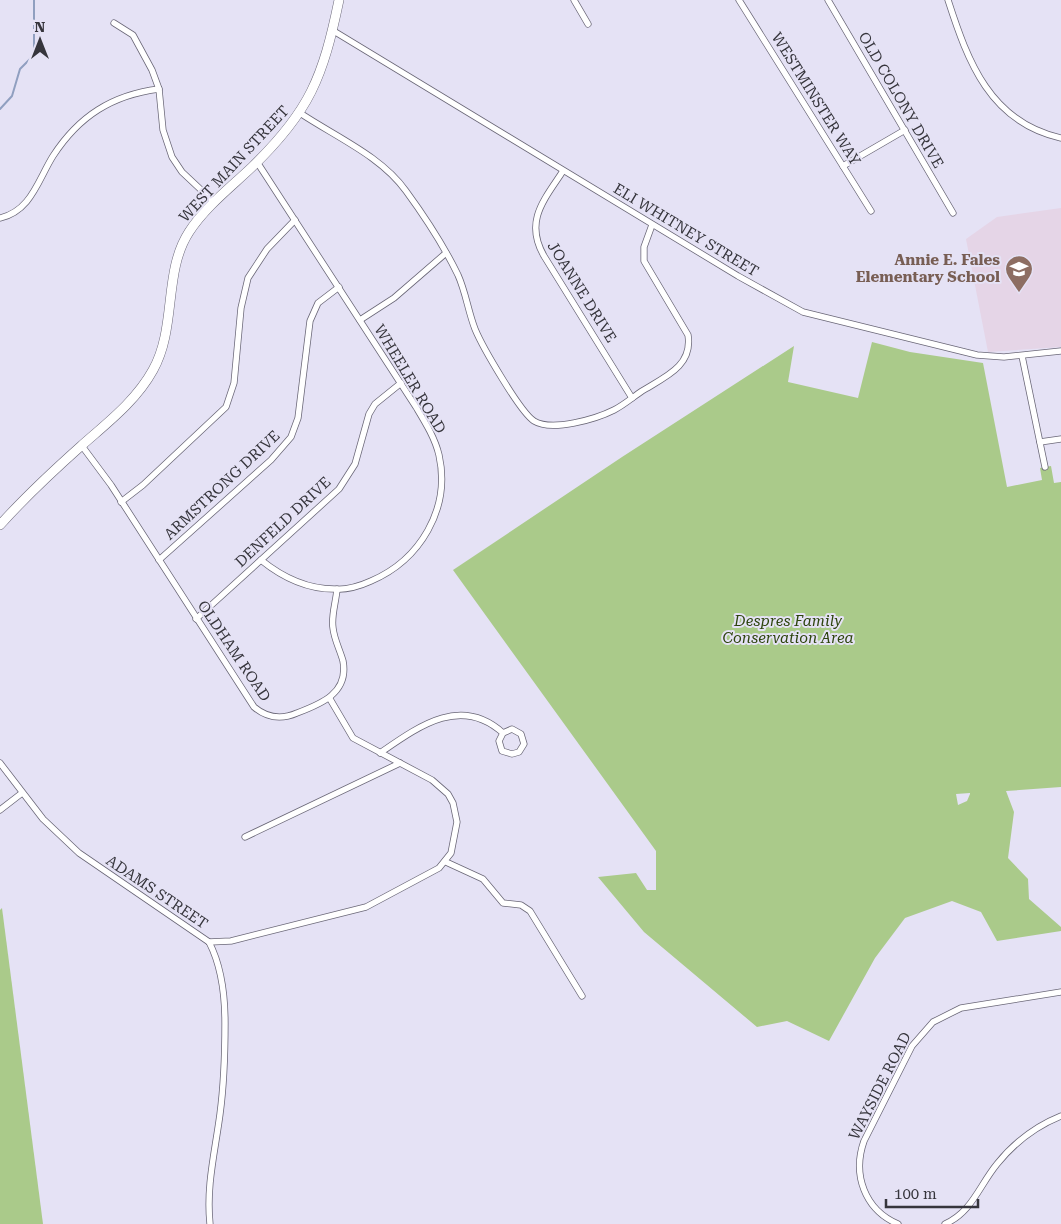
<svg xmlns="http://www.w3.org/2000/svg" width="1061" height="1224" font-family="'Roboto Serif',serif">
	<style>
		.education { fill: #e5d5e7 }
		.green { fill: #aaca8a; fill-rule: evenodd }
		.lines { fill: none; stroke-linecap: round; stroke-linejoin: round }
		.stream { stroke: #909fc0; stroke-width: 2 }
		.street-casing { stroke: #6a6777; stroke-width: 7 }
		.secondary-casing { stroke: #6a6777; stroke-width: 10 }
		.street { stroke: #fff; stroke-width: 5.5 }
		.secondary { stroke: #fff; stroke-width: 9 }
		.labels { text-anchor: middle; stroke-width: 4; stroke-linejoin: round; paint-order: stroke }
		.street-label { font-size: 15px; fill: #36353c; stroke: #e5e2f5 }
		.education-label { font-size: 15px; font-weight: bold; fill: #785e54; stroke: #e5e2f5; text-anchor: end }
		.park-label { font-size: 15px; font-style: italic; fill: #2d440d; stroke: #e5e2f5 }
	</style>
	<rect width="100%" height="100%" fill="#e5e2f5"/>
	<!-- education -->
	<path class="education" d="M1061 208V347L988 352 966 239 997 217Z"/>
	<!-- green -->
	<g class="green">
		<path d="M872 342 910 352 983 363 1007 487 1042 480 1040 468 1051 466 1054 483 1061 482V787L1006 791 1014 812 1008 858 1028 879 1029 899 1061 927V931L997 941 981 912 952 901 905 918 875 958 829 1041 787 1021 757 1027 644 932 598 877 636 873 647 890H656V851L453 570 622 457 794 346 788 382 858 398ZM956 794 970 793V794L967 801 958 805Z"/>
		<path d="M2 908 43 1224H0V910Z"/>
	</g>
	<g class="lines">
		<!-- stream -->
		<path class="stream" d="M0 109 12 96 20 69 34 55V0"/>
		<!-- street casing -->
		<g class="street-casing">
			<g id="street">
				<path d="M574 0 588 24"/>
				<path d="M739 0 871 211"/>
				<path d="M828 0 953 213"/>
				<path d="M948 0C968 62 990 122 1061 138"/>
				<path d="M114 23 133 35 152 70 159 89 163 130 172 157 182 172 214 202"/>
				<path d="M332 30 738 276 803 312 977 355 1004 357 1061 351"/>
				<path d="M300 113C336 137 381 156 406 191 425 217 444 246 458 275 466 293 468 311 475 329 482 346 520 412 534 421 552 432 596 419 614 410 624 405 633 397 642 391 665 377 693 366 688 335L644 261V247L652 225"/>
				<path d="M257 162 416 407C425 422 435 438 439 455 451 509 420 560 371 581 360 586 346 590 334 589 307 589 282 577 261 560"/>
				<path d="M843 166 905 130"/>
				<path d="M563 171C544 200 524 221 544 256L632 398"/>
				<path d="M0 218C31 211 38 180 53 156 79 116 112 95 159 89"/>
				<path d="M360 320 394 298 446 253"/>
				<path d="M1022 356 1045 467"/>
				<path d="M1040 442 1061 439"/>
				<path d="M82 446 111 485 254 707C267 718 281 720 297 713 321 704 349 693 343 661 340 650 334 639 333 628 331 616 336 602 337 589"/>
				<path d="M121 502 143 485 226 407 234 383 241 308 248 278 267 249 295 220"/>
				<path d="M159 560 271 460 291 437 298 418 310 321 318 303 339 287"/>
				<path d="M196 619 339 489 355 464 369 414 375 404 401 383"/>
				<path d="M380 753C419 726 461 695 503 733L499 741 502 751 512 754 519 752 524 744 521 734 512 729 503 733"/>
				<path d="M0 763 43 819 79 853 209 942C222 967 225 995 225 1023 225 1054 224 1084 220 1114 215 1152 206 1186 210 1224"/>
				<path d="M0 810 22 793"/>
				<path d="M245 837 400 763"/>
				<path d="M446 862 483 879 503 903 521 905 530 911 582 996"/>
				<path d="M209 942 231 941 366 907 439 868 451 853 457 822 453 803 448 794 432 780 353 738 330 699"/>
				<path d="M898 1224C865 1210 852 1175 864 1141L912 1046 933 1022 961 1008 1061 992"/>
				<path d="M945 1224C972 1212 979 1186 997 1164 1014 1143 1036 1126 1061 1116"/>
			</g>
		</g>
		<!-- secondary casing -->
		<g class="secondary-casing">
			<path id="secondary" d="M0 525C25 497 53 471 81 446 107 423 136 401 153 370 177 327 163 272 189 232 205 207 231 187 252 167 310 111 323 77 339 0"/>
		</g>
		<!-- street -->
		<use href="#street" class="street"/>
		<!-- secondary -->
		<use href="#secondary" class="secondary"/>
	</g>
	<!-- icons -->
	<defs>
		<g id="school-pin" transform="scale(1.4375)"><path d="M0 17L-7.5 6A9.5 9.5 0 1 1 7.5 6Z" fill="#8d6e63" stroke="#e5e2f5"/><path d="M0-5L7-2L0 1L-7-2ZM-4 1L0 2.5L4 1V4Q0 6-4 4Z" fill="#fff"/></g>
	</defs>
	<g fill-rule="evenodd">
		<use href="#school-pin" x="1019" y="269"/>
	</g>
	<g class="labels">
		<!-- street labels -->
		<g class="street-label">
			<text transform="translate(816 99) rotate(58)" y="5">WESTMINSTER WAY</text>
			<text transform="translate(901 100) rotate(60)" y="5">OLD COLONY DRIVE</text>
			<text transform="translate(234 164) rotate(-47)" y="5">WEST MAIN STREET</text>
			<text transform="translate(686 230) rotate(31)" y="5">ELI WHITNEY STREET</text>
			<text transform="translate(582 292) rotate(58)" y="5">JOANNE DRIVE</text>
			<text transform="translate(410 379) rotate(59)" y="5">WHEELER ROAD</text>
			<text transform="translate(222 485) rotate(-43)" y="5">ARMSTRONG DRIVE</text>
			<text transform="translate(283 522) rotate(-43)" y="5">DENFELD DRIVE</text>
			<text transform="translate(234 651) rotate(56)" y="5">OLDHAM ROAD</text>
			<text transform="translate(157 892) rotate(34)" y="5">ADAMS STREET</text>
			<text transform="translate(880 1086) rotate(-63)" y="5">WAYSIDE ROAD</text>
		</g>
		<!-- education labels -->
		<g class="education-label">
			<text x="1000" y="265">Annie E. Fales<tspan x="1000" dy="17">Elementary School</tspan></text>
		</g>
		<!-- park labels -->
		<g class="park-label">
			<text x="788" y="626">Despres Family<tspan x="788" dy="17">Conservation Area</tspan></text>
		</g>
	</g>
	<!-- north arrow -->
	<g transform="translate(40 40)" stroke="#e5e2f5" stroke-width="4" paint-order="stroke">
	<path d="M0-4L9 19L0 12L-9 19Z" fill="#36353c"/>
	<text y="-8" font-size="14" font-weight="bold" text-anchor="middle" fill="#36353c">N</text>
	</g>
	<!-- scale -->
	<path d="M886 1199v8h92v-8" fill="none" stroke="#36353c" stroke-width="2.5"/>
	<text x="894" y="1199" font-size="15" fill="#36353c" stroke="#e5e2f5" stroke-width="4" paint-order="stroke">100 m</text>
</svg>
